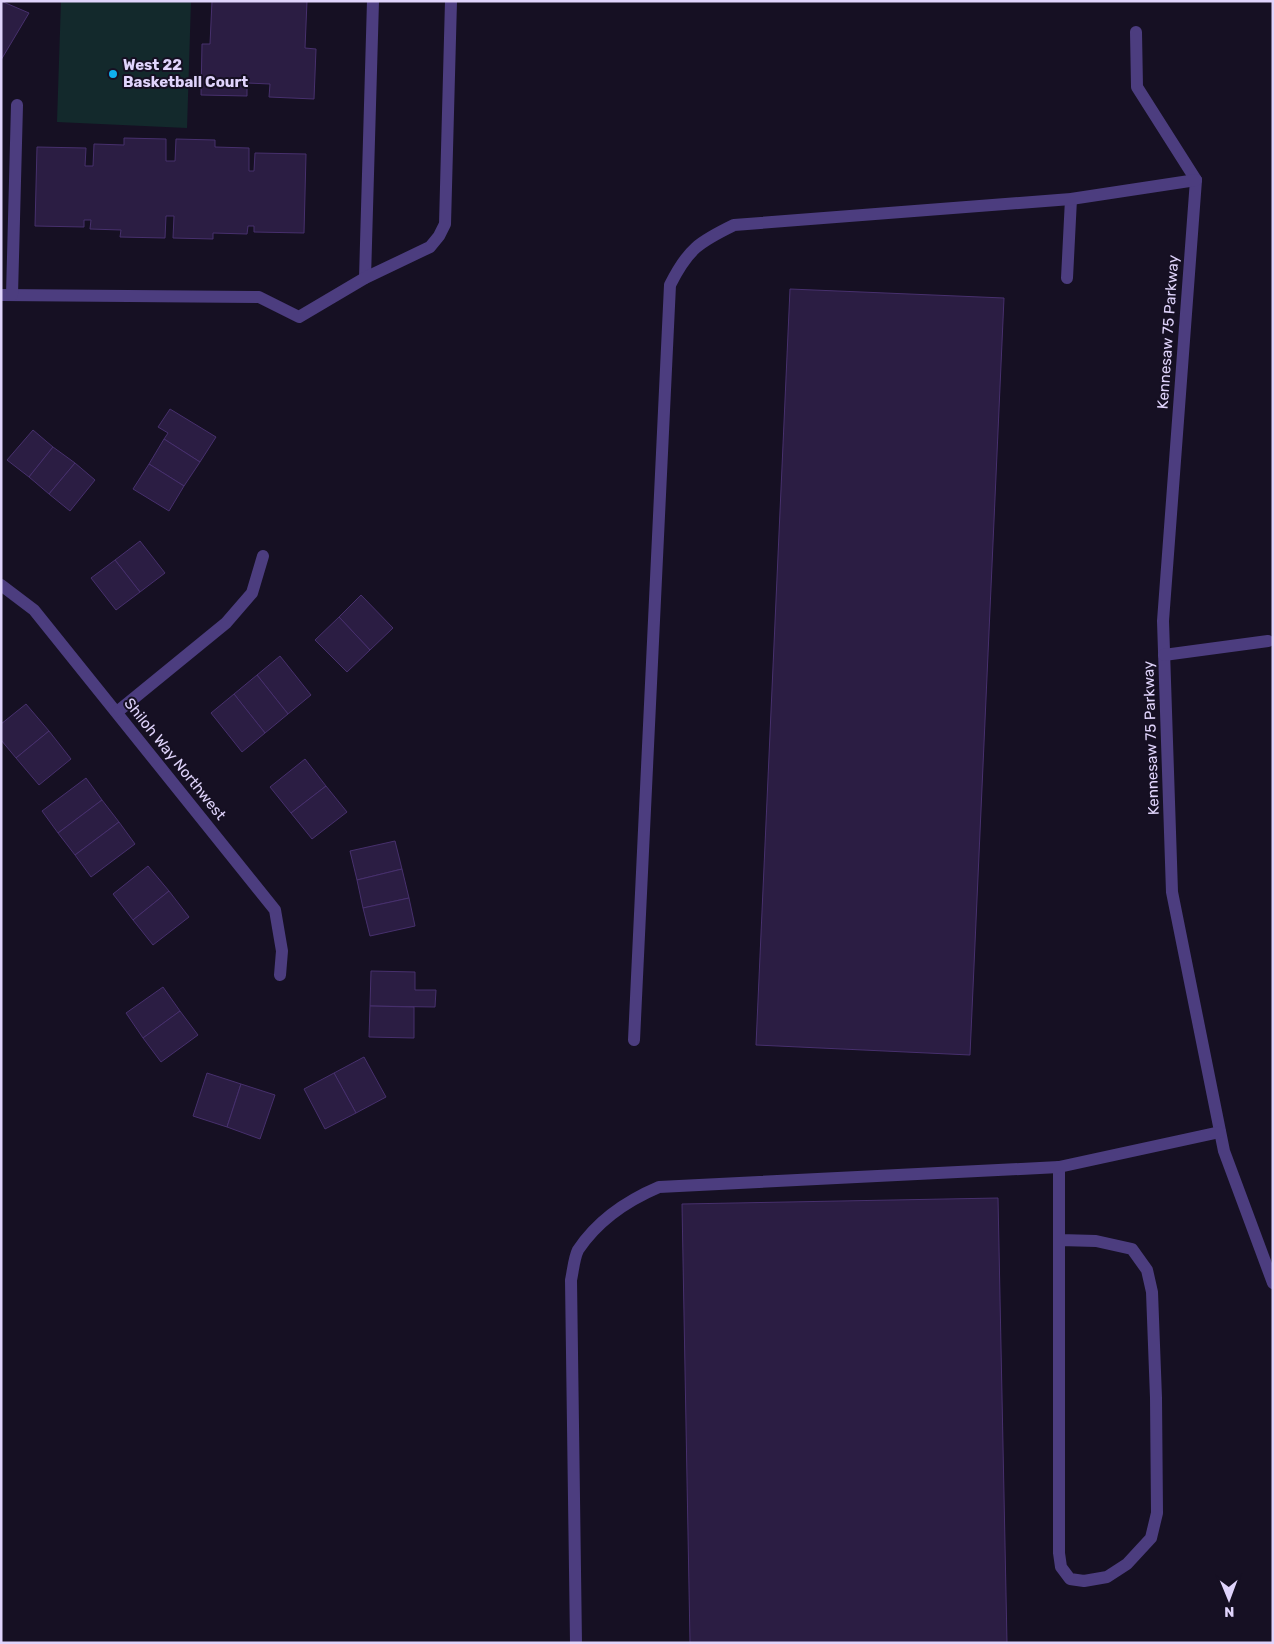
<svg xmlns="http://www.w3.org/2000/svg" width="1274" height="1644" font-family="Rubik,sans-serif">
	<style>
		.green { fill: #13292c }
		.building { fill: #2b1d43; stroke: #47306d }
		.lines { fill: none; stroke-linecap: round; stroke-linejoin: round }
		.minor { stroke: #4c3d7f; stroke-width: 12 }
		.poi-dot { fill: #0fb0ee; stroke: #161023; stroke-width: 2 }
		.labels { text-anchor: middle; stroke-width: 4; stroke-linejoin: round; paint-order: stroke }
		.poi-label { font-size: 15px; font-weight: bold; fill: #e0d4fc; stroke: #161023; text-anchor: start }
		.street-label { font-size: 15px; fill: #e0d4fc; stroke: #161023 }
	</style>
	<rect width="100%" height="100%" fill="#161023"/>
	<!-- green -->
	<path class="green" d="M61 1H191L187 128 57 122Z"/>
	<!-- building -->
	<g class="building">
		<path d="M1 1 29 13 1 60Z"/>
		<path d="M212 1H307L305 48 316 49 314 99 269 97 270 84 247 83V96L201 95 202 44H210Z"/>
		<path d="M124 138 166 139V161H175L176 139 215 140V147L249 148V171H254L255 153 306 154 304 233 254 232V226H248L247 234 213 233V239L173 238 174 216H166L165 238 120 237 121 230 90 229 91 220H84V227L35 226 37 147 86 148 85 166H93L94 144 124 145Z"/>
		<path d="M790 289 1004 298 970 1055 756 1045Z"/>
		<path d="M170 409 216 437 200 462 164 439 168 433 158 427Z"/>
		<path d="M33 430 53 447 29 477 7 460Z"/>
		<path d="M164 439 200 462 184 486 149 464Z"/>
		<path d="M53 447 75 463 49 494 29 477Z"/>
		<path d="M75 463 95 480 70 511 49 494Z"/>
		<path d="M149 464 184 486 169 511 133 489Z"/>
		<path d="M140 541 165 573 140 592 115 560Z"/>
		<path d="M115 560 140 592 116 610 91 578Z"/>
		<path d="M361 595 393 628 370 650 339 617Z"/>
		<path d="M339 617 370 650 347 672 315 640Z"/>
		<path d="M280 656 311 695 288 714 257 675Z"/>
		<path d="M257 675 288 714 265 733 234 694Z"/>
		<path d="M234 694 265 733 242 752 211 713Z"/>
		<path d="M26 704 49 731 16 758 1 740V724Z"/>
		<path d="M49 731 71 759 39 785 16 758Z"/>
		<path d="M305 759 326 786 291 813 270 787Z"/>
		<path d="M86 778 102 800 58 833 42 811Z"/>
		<path d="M326 786 347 812 312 839 291 813Z"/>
		<path d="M102 800 119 822 75 855 58 833Z"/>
		<path d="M119 822 135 844 91 877 75 855Z"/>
		<path d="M395 841 402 869 357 880 350 851Z"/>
		<path d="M148 866 169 891 133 920 113 894Z"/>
		<path d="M402 869 409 898 363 908 357 880Z"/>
		<path d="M169 891 189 917 153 945 133 920Z"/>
		<path d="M409 898 415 926 370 936 363 908Z"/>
		<path d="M371 971 415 972V990H436L435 1007 370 1006Z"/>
		<path d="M163 987 180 1011 143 1038 126 1013Z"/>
		<path d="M370 1006 414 1007V1038L369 1037Z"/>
		<path d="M180 1011 198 1035 161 1062 143 1038Z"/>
		<path d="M364 1057 386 1097 356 1113 334 1073Z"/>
		<path d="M207 1073 241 1084 227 1127 193 1116Z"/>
		<path d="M334 1073 356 1113 325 1129 304 1089Z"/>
		<path d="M241 1084 275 1095 260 1139 227 1127Z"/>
		<path d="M998 1198 1007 1643H690L682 1204Z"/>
	</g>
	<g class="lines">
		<!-- minor -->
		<g class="minor">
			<path d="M1136 32 1137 87 1196 180"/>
			<path d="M1196 180 1163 621 1172 892 1224 1151 1273 1283"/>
			<path d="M365 278 373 1"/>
			<path d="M1067 278 1071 199"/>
			<path d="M1 295 259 297 299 317 365 278 430 247 439 236 445 224 451 1"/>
			<path d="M12 295 17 105"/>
			<path d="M1 585 34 610 275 910 282 951 280 975"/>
			<path d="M1164 655 1268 641"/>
			<path d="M117 712 226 623 252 593 263 556"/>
			<path d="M634 1040 670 285C688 249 699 242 734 225L1071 199 1196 180"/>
			<path d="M1059 1167V1553L1061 1567 1070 1579 1084 1581 1107 1577 1127 1564 1151 1538 1157 1513 1156 1398 1152 1292 1147 1270 1132 1249 1096 1241 1060 1240"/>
			<path d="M576 1643 571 1280C573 1271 574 1258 578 1250 598 1220 626 1201 659 1187L1059 1167 1220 1132"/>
		</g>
	</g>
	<!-- markers -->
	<circle class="poi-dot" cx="113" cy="74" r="5"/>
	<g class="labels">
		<!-- poi labels -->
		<g class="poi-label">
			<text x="123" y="70">West 22<tspan x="123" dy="17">Basketball Court</tspan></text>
		</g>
		<!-- street labels -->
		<g class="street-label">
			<text transform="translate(1168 332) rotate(-86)" y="5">Kennesaw 75 Parkway</text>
			<text transform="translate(1151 738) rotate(-92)" y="5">Kennesaw 75 Parkway</text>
			<text transform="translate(175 759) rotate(51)" y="5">Shiloh Way Northwest</text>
		</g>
	</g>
	<!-- border -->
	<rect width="1274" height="1644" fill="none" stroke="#e0d4fc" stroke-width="5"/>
	<!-- north arrow -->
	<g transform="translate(1229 1599) rotate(179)" stroke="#161023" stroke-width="4" paint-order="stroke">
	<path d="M0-4L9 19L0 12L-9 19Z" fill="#e0d4fc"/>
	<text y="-8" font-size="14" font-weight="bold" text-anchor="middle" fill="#e0d4fc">N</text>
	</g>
</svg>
